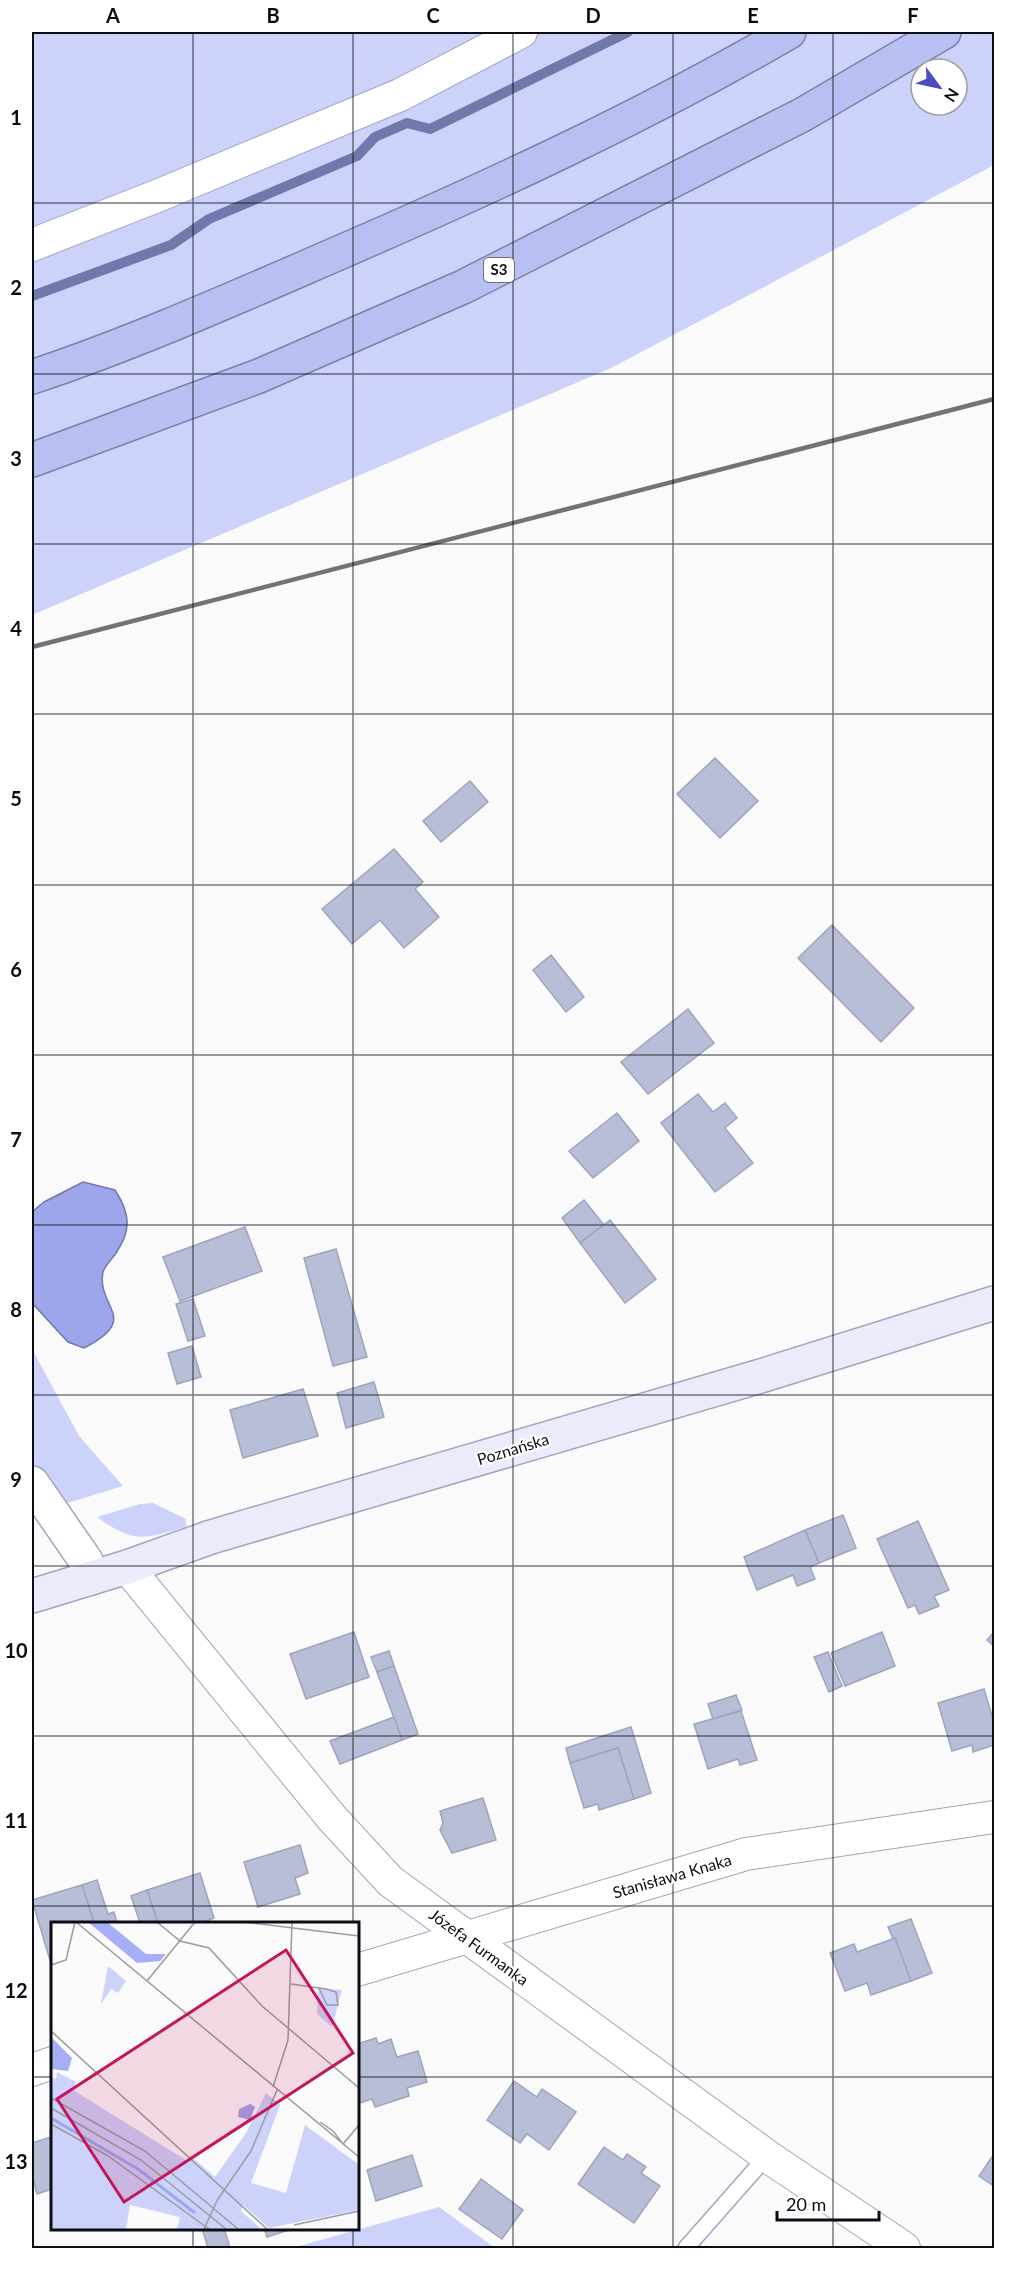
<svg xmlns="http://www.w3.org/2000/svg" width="1026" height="2280" font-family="Lato,sans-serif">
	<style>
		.green { fill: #ccd2fa; fill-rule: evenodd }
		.water { fill: #9da6eb; stroke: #7178ab; stroke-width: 1.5 }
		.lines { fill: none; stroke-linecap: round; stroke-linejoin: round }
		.stream { stroke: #7178ab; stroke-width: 10 }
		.building { fill: #b9bed8; stroke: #9fa4bd; stroke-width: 1.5 }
		.service-casing { stroke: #a1a5bf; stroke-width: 18 }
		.minor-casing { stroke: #a1a5bf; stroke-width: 34 }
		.tertiary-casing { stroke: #a1a5bf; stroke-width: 36 }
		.secondary-casing { stroke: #a1a5bf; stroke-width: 36 }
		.motorway-casing { stroke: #7b81a5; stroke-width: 36 }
		.service { stroke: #fff; stroke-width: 15 }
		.minor { stroke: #fff; stroke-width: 32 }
		.tertiary { stroke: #fff; stroke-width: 33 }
		.secondary { stroke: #eaecfb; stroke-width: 33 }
		.motorway { stroke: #b8c0f3; stroke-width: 33 }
		.rail { stroke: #727378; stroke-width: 4.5 }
		.grid { fill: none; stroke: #0b0c15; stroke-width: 1.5; stroke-opacity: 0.55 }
		.labels { text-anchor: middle; stroke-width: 4.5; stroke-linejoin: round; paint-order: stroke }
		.shield { fill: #fff; stroke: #54555b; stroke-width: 1.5 }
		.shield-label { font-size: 15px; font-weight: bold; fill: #0b0c15 }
		.street-label { font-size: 16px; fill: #0b0c15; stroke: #fff }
		.inset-river { fill: none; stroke: #9da6eb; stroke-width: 3 }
		.inset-road { fill: none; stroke: #9a9b9e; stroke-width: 1.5 }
		.view { fill: #c2185b; fill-opacity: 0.15; stroke: #c2185b; stroke-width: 3 }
		.inset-edge { fill: none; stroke: #0b0c15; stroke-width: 3 }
		.neatline { fill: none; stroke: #0b0c15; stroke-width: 2 }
		.grid-label { font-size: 20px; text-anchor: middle; font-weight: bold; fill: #0b0c15 }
	</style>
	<rect width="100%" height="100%" fill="#fafafa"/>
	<!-- green -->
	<g class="green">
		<path d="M32 32H994V165L611 368 32 615ZM921 69H957V105H921Z"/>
		<path d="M32 1349 79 1436 123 1486 32 1514Z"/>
		<path d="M153 1503 186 1519V1527C143 1539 135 1544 97 1517L140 1504Z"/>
		<path d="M439 2207 495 2248H292Z"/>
	</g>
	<!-- water -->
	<path class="water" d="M83 1182 115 1190C130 1213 132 1230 116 1253 112 1259 105 1265 103 1272 96 1308 142 1318 84 1348L68 1342 32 1303V1212L44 1202Z"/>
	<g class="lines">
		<!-- stream -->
		<path class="stream" d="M32 296 171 245 209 219 357 156 375 137 407 123 430 129 628 32"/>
	</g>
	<!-- building -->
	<g class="building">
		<path d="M715 758 758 801 720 838 677 794Z"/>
		<path d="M470 781 488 802 441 842 423 821Z"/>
		<path d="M394 849 423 882 415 889 439 917 404 948 380 920 352 944 322 909Z"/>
		<path d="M832 925 914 1008 881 1042 798 958Z"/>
		<path d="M551 955 584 997 566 1012 533 970Z"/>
		<path d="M688 1009 714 1043 648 1094 621 1062Z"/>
		<path d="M698 1094 713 1112 725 1103 737 1118 725 1128 753 1163 715 1192 661 1123Z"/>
		<path d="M617 1113 639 1141 593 1178 569 1151Z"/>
		<path d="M584 1200 604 1225 580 1243 562 1218Z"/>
		<path d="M610 1220 656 1279 625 1303 580 1243Z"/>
		<path d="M245 1227 262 1271 180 1301 163 1257Z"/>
		<path d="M336 1249 367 1357 333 1366 304 1258Z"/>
		<path d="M193 1299 205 1336 188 1341 176 1304Z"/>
		<path d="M192 1346 201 1377 177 1384 168 1353Z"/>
		<path d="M374 1382 384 1417 346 1428 337 1393Z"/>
		<path d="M303 1389 318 1436 243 1458 230 1410Z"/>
		<path d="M843 1515 856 1548 819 1563 805 1530Z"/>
		<path d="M918 1521 949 1590 934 1596 939 1606 919 1614 915 1605 908 1608 877 1539Z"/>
		<path d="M805 1530 819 1563 810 1567 815 1579 797 1586 793 1575 757 1590 744 1557Z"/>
		<path d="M354 1632 369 1677 306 1699 290 1654Z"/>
		<path d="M882 1632 895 1666 845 1686 831 1653Z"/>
		<path d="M994 1632V1646L987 1640Z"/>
		<path d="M389 1651 394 1666 377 1672 371 1657Z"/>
		<path d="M828 1652 842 1686 829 1692 814 1657Z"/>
		<path d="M394 1666 418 1734 402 1740 377 1672Z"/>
		<path d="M984 1689 994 1722V1745L973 1752 972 1745 952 1751 938 1703Z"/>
		<path d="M736 1695 742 1710 713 1719 708 1704Z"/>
		<path d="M741 1711 757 1760 740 1765 738 1759 708 1769 694 1724Z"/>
		<path d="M394 1717 402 1740 340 1764 330 1741Z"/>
		<path d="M631 1727 651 1793 634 1799 618 1748 570 1763 566 1748Z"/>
		<path d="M618 1748 634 1799 599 1810 598 1804 584 1808 570 1763Z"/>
		<path d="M483 1798 496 1840 452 1853 440 1830 443 1823 440 1811Z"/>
		<path d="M300 1845 308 1873 295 1878 300 1894 258 1907 244 1862Z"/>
		<path d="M200 1873 214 1918 200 1923H158L147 1890Z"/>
		<path d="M97 1880 108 1914 114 1912 117 1923H94L82 1885Z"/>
		<path d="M82 1885 94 1923H52V1967L32 1900Z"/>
		<path d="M147 1890 158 1923H140L131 1896Z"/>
		<path d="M911 1919 932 1973 911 1981 888 1927Z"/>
		<path d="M895 1938 911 1981 871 1995 867 1983 845 1991 830 1953 854 1944 857 1952Z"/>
		<path d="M376 2038 378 2044 391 2039 397 2057 418 2051 427 2082 407 2088 409 2096 375 2107 372 2099 357 2104V2044Z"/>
		<path d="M514 2081 537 2097 542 2089 576 2112 549 2150 527 2134 520 2143 487 2120Z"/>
		<path d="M50 2132H52V2189L37 2194 32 2175V2143L51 2137Z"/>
		<path d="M604 2147 623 2160 627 2154 646 2167 641 2173 660 2186 634 2223 578 2184Z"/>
		<path d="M994 2154V2186L979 2176Z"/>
		<path d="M412 2155 422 2186 376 2201 367 2170Z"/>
		<path d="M481 2179 523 2210 502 2239 459 2209Z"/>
		<path d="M202 2228H224L230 2248H208Z"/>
		<path d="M264 2228H295L267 2237Z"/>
	</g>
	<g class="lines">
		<!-- service casing -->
		<g class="service-casing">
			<path id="service" d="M686 2248 767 2156"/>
		</g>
		<!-- minor casing -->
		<g class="minor-casing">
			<g id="minor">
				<path d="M32 245 157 196 400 95 521 32"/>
				<path d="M127 1567 332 1818 390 1881 767 2156 904 2248"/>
				<path d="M357 1970 746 1854 994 1817"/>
				<path d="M32 2070 52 2063"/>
			</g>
		</g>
		<!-- tertiary casing -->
		<g class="tertiary-casing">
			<path id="tertiary" d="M32 1483 86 1561 91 1578"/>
		</g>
		<!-- secondary casing -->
		<g class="secondary-casing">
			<path id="secondary" d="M32 1596 127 1567 211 1537 764 1375 994 1303"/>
		</g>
		<!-- motorway casing -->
		<g class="motorway-casing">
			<g id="motorway">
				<path d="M32 377C134 343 235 298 334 255 489 188 643 117 789 32"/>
				<path d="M32 460 259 376 463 287 802 115 944 32"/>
			</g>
		</g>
		<!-- service -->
		<use href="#service" class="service"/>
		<!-- minor -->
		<use href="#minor" class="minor"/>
		<!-- tertiary -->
		<use href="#tertiary" class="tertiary"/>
		<!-- secondary -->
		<use href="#secondary" class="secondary"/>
		<!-- motorway -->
		<use href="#motorway" class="motorway"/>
		<!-- rail -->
		<path class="rail" d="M32 647 994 399"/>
	</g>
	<!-- grid -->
	<path class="grid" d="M193 32V1923M353 32V1923M513 32V2248M673 32V2248M833 32V2248M32 203H994M32 374H994M32 544H994M32 714H994M32 885H994M32 1055H994M32 1225H994M32 1395H994M32 1566H994M32 1736H994M32 1906H994M32 2077H52M357 2077H994M193 2228V2248M353 2228V2248"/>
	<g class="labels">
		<!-- shield labels -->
		<rect class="shield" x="484" y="258" width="30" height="24" rx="4.5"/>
		<g class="shield-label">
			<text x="499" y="275">S3</text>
		</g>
		<!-- street labels -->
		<g class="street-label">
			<text transform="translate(513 1449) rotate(-17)" y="6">Poznańska</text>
			<text transform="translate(672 1876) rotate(-16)" y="6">Stanisława Knaka</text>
			<text transform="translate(479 1947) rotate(36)" y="6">Józefa Furmanka</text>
		</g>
	</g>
	<!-- overview -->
	<g transform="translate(51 1922)">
		<rect width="308" height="308" fill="#fafafa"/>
		<path d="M57 44 75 59 67 71 60 67 50 82ZM267 66 291 68 281 105 266 92ZM6 150 25 160 22 168 138 240 140 234 164 255 195 211 215 171 229 183 200 261 235 271 254 203 307 242V288L218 306 192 283 190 289 210 307H126L129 295 79 283 75 307H0V155L5 157Z" fill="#ccd2fa"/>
		<path d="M37 0H56L95 32H115L109 39 86 41ZM0 115 21 136 17 149 0 147Z" fill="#a6aff5"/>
		<path d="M199 182 204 185 199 198 187 195 188 187Z" fill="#9da6eb"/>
		<path class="inset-river" d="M0 196 87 247 144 291"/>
		<path class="inset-road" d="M25 0 308 235M106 0 129 19 158 26 211 84 308 166M193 0 308 14M0 43 15 38 24 0M96 59 144 0M240 62 275 67 285 70 287 83H276L268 66M0 109 216 307M222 165 237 118 241 0M0 176 94 229 187 307M0 186 90 238 175 307M269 200 282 209 292 222 308 203M0 202 57 234 158 307M243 303 308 289M153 307 167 277 200 229 226 168"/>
		<path class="view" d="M235 28 302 131 73 280 6 177Z"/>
		<rect width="308" height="308" class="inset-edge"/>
	</g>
	<!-- border -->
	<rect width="1026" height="2280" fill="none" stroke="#ffffff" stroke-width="66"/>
	<!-- north arrow -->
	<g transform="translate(939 87) rotate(123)"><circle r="28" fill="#ffffff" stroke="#9d9ea1" stroke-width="1.5"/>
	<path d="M0-4.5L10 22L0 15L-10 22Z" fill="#4d4bc2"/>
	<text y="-9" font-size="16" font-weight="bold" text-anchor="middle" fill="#0b0c15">N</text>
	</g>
	<!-- scale -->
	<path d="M777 2211v9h102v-9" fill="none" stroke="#0b0c15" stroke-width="3"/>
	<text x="786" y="2211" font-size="18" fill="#0b0c15" stroke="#ffffff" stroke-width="4.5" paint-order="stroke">20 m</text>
	<rect x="33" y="33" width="960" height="2214" class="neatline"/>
	<g class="grid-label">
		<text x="113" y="23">A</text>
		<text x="273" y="23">B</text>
		<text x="433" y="23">C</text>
		<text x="593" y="23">D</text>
		<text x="753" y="23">E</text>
		<text x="913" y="23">F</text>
		<text x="16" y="125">1</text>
		<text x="16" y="295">2</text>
		<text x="16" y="466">3</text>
		<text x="16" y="636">4</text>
		<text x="16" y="806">5</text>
		<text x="16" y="977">6</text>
		<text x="16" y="1147">7</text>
		<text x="16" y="1317">8</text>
		<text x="16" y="1487">9</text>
		<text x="16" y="1658">10</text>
		<text x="16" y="1828">11</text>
		<text x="16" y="1998">12</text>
		<text x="16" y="2169">13</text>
	</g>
</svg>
